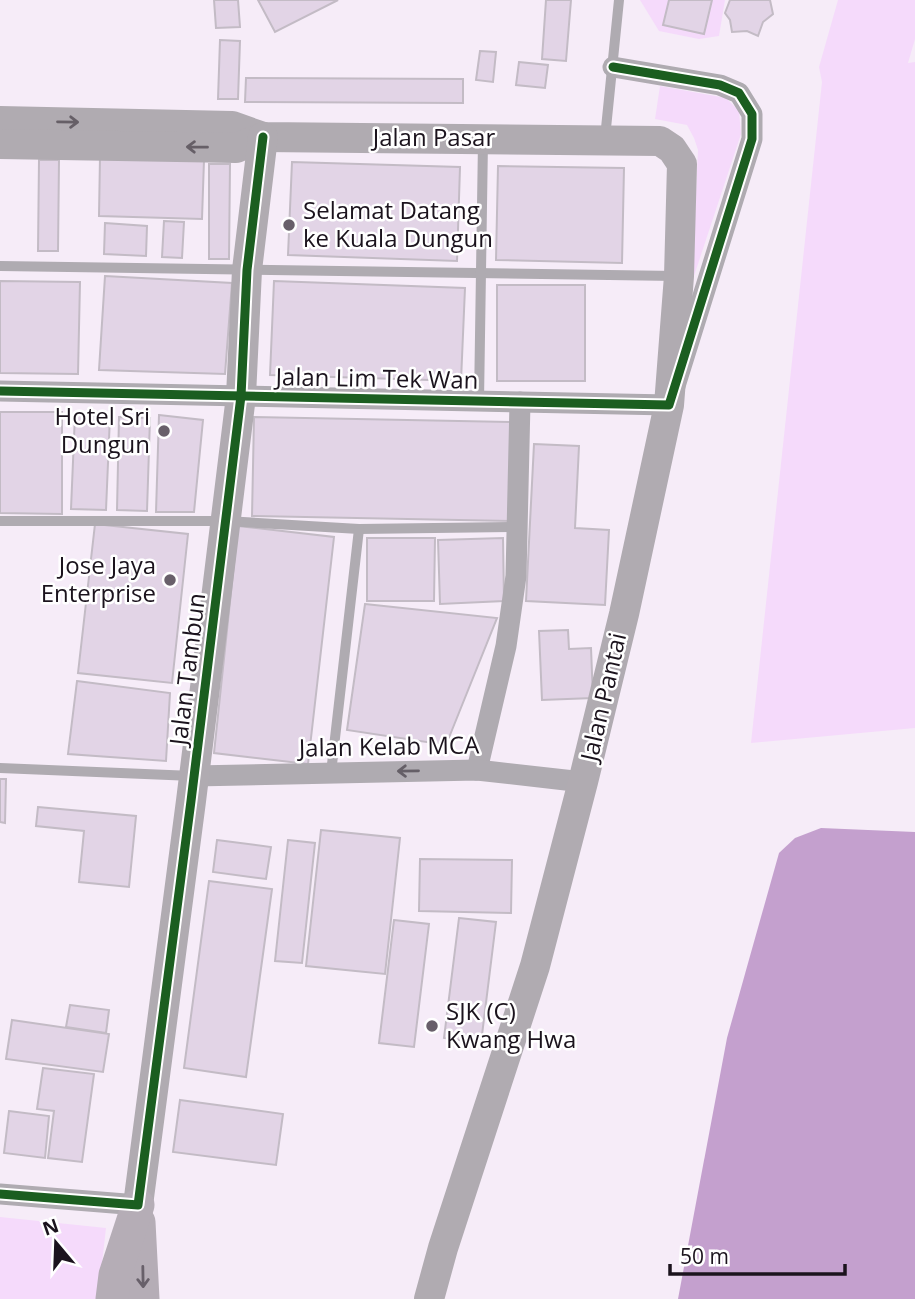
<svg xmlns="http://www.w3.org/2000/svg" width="915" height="1299" font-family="'Open Sans',sans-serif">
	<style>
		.green { fill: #f5dafb }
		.water { fill: #c4a0ce }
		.building { fill: #e2d4e6; stroke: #c3bbc5; stroke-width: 2 }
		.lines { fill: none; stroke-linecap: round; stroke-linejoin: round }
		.lane { stroke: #afabb1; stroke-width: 10 }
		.street { stroke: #afabb1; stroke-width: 21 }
		.secondary { stroke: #b0abb1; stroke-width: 30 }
		.primary { stroke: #b5adb6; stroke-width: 33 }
		.cycleway-casing { stroke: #fff; stroke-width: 13 }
		.cycleway { stroke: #1b5e20; stroke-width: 9 }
		.oneway { stroke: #665f67 }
		.oneway2 { stroke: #655f67 }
		.oneway3 { stroke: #68606a }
		.poi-dot { fill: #685f6a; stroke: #fff; stroke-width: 2.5 }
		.labels { text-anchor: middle; stroke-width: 5; stroke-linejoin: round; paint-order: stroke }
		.street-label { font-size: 24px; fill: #1b131d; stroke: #fff }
		.poi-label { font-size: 24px; fill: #1b131d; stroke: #fff; text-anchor: start }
	</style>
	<rect width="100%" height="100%" fill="#f6ecf8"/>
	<!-- green -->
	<g class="green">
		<path d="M640 0H725L719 36 699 39 659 31Z"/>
		<path d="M838 0H915V39L908 63 915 62V728L751 743 822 82 819 67Z"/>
		<path d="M660 86 726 98 739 111 741 134 692 282 698 150 694 138 687 125 655 119Z"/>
		<path d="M0 1217 106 1228 98 1299H0Z"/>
	</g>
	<!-- water -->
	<path class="water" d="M821 828 915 832V1299H678L727 1038 779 853 795 838Z"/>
	<!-- building -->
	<g class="building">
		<path d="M214 0H238L240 27 216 28Z"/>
		<path d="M258 0H338L275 32Z"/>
		<path d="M546 0H571L566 61 542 59Z"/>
		<path d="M669 0H712L704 34 663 25Z"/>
		<path d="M730 0H770L773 14 763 22 758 36 747 31 732 32 730 20 725 13Z"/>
		<path d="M220 40 240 41 238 99H218Z"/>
		<path d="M480 51 496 52 493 82 476 80Z"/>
		<path d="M519 62 548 65 545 88 516 85Z"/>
		<path d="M246 78 463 79V103L245 102Z"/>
		<path d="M100 157 204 160 202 219 99 216Z"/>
		<path d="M39 160H59L58 251H38Z"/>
		<path d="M292 162 460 167 457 261 288 255Z"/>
		<path d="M209 164H230L229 259H209Z"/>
		<path d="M498 166 624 168 622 263 496 260Z"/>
		<path d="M164 221 184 222 182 258 162 257Z"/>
		<path d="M105 223 147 226 146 256 104 254Z"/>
		<path d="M105 276 232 283 225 374 99 370Z"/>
		<path d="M0 281 80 282 78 374 0 373Z"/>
		<path d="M274 281 465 288 461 381 270 375Z"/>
		<rect x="497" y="285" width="88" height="96"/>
		<path d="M0 412H62V514L0 513Z"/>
		<path d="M75 414 110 416 106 510 71 509Z"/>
		<path d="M159 415 203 420 194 512H156Z"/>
		<path d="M119 417 150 418 147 511 117 510Z"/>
		<path d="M254 417 513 422 510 521 252 516Z"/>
		<path d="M534 444 579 446 575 528 609 530 605 605 526 601Z"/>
		<path d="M95 524 188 534 172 683 78 673Z"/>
		<path d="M238 526 334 537 308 764 214 753Z"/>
		<path d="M367 538H435L434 601H367Z"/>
		<path d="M503 538 504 601 440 604 438 540Z"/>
		<path d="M365 604 497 618 446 745 347 730Z"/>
		<path d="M568 630 569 649 591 648 593 698 542 700 539 631Z"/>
		<path d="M77 681 170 693 166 761 68 754Z"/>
		<path d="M0 779H6L5 823 0 822Z"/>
		<path d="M38 807 136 816 129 887 79 882 84 831 36 826Z"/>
		<path d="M321 830 400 838 385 974 306 966Z"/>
		<path d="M217 840 271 847 266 879 213 872Z"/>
		<path d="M288 840 315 843 302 963 275 961Z"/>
		<path d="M420 859 512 860 511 913 419 911Z"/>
		<path d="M209 881 272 889 246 1077 184 1068Z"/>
		<path d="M459 918 496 922 481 1043 444 1038Z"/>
		<path d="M394 920 429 924 414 1047 379 1043Z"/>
		<path d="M70 1005 109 1010 106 1033 66 1027Z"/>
		<path d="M12 1020 109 1034 103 1072 6 1059Z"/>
		<path d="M43 1068 94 1074 82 1162 48 1158 54 1111 37 1109Z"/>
		<path d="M180 1100 283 1114 276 1165 173 1152Z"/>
		<path d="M9 1111 49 1116 45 1158 4 1153Z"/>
	</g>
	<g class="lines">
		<!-- lane -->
		<g class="lane">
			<path d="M605 138 619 0"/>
			<path d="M0 266 676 276"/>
			<path d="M479 401 483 141"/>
			<path d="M0 521H226L359 529 518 527"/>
			<path d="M0 768 193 776"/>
			<path d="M331 773 359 529"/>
		</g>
		<!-- street -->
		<g class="street">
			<path d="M0 391 669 405 752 139V114L739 93 720 85 613 67"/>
			<path d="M477 770 506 646 516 576 520 402"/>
			<path d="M194 776 477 770 583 782"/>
			<path d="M0 1194 138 1205"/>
		</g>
		<!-- secondary -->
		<g class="secondary">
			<path d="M0 121 232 126 263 137 660 141 672 149 682 164 679 276 669 405 624 614 583 782 535 966 443 1248 429 1299"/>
			<path d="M0 144 236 148 263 137"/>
			<path d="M138 1205 191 801 241 396 247 270 263 137"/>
		</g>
		<!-- primary -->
		<g class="primary">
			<path d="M139 1222 143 1299"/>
			<path d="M112 1299 115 1275 138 1205"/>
		</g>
		<!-- cycleway casing -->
		<g class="cycleway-casing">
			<g id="cycleway">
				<path d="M0 391 669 405 752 139V114L739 93 720 85 613 67"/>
				<path d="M0 1194 138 1205 191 801 241 396 247 270 263 137"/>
			</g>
		</g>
		<!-- cycleway -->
		<use href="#cycleway" class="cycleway"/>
	</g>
	<!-- one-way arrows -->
	<defs><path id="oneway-shaft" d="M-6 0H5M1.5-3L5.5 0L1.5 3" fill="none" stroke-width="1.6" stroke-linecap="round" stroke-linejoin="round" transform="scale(1.75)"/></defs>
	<g class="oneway">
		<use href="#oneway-shaft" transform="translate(68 122) rotate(1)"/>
		<use href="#oneway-shaft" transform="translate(197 147) rotate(-179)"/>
	</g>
	<use class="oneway2" href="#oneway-shaft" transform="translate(408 771) rotate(179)"/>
	<use class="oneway3" href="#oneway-shaft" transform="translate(143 1277) rotate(89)"/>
	<!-- markers -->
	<g class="poi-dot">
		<circle cx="289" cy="225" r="7"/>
		<circle cx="164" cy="431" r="7"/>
		<circle cx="170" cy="580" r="7"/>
		<circle cx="432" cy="1026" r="7"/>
	</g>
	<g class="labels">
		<!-- street labels -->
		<g class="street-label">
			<text x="434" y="146">Jalan Pasar</text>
			<text transform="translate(377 379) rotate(1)" y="8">Jalan Lim Tek Wan</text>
			<text transform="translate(188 669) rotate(-83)" y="8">Jalan Tambun</text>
			<text transform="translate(604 697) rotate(-77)" y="8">Jalan Pantai</text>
			<text transform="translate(389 747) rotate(-1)" y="8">Jalan Kelab MCA</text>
		</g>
		<!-- poi labels -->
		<g class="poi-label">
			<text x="303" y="219">Selamat Datang<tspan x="303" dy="28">ke Kuala Dungun</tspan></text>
			<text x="150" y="425" text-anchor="end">Hotel Sri<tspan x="150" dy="28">Dungun</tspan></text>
			<text x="156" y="574" text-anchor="end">Jose Jaya<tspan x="156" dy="28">Enterprise</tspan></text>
			<text x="446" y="1020">SJK (C)<tspan x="446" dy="28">Kwang Hwa</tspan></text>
		</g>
	</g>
	<!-- north arrow -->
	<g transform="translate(56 1243) rotate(341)" stroke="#ffffff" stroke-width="5" paint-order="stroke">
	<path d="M0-5L12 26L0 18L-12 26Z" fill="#1b131d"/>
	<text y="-10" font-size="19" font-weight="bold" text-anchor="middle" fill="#1b131d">N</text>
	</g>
	<!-- scale -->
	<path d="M670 1264v10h175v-10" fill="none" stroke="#1b131d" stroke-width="3.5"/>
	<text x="680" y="1264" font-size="21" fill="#1b131d" stroke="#ffffff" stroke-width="5" paint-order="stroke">50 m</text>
</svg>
